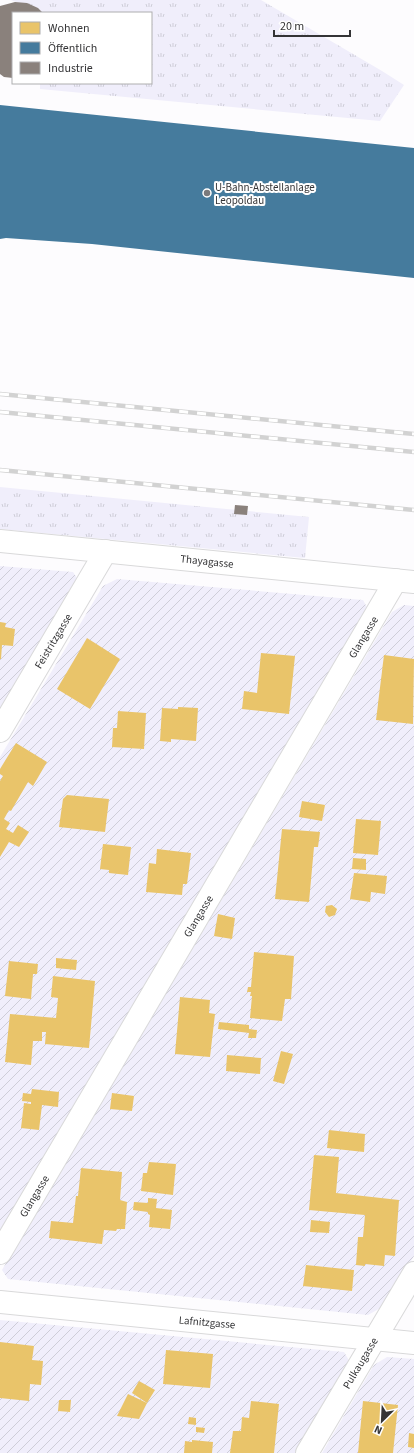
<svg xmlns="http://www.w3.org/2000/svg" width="414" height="1453" font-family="'Source Sans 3',sans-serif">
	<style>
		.grass { fill: url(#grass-tufts) }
		.garden { fill: url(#garden-furrows) }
		.homes { fill: #e9c46a }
		.public { fill: #457b9d }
		.industry { fill: #8a817c }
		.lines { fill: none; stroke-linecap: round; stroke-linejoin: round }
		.minor-casing { stroke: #d9d9da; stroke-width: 24 }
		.minor { stroke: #fff; stroke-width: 22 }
		.rail-casing { stroke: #d2d2d2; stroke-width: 4.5 }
		.rail { stroke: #fff; stroke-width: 3; stroke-dasharray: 9; stroke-linecap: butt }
		.poi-dot { fill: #7a7a7c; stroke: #fff; stroke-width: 1.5 }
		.labels { text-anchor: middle; stroke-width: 4; stroke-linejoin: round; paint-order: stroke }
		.poi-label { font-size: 11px; fill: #343436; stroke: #fff; text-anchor: start }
		.street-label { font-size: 11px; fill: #343436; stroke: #fff }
	</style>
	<defs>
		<pattern id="grass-tufts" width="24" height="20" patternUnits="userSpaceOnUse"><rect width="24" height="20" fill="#f0eefb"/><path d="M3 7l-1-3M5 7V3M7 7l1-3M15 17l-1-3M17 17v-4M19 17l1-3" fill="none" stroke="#cecdd8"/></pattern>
		<pattern id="garden-furrows" width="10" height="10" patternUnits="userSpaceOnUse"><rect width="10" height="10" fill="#f0eefb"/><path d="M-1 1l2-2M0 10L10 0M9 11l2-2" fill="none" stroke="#cecdd8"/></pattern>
	</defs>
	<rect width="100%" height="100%" fill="#fdfcfe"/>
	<!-- grass -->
	<g class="grass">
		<path d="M11 0H261L382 71 404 85 380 121 40 89V83H151V13H43C30 1 24 6 11 0Z"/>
		<path d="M0 487 309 517 305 558 0 529Z"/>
	</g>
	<!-- garden -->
	<g class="garden">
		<path d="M0 566 73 572 79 581 0 715Z"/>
		<path d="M117 579 363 600 369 611 0 1232V757L103 586Z"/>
		<path d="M404 605 414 606V1256L384 1306 368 1315 8 1279 2 1270 392 612Z"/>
		<path d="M0 1320 344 1352 350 1362 296 1453H0Z"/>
		<path d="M387 1357 414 1359V1453H322L374 1365Z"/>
	</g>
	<!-- homes -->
	<g class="homes">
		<path d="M0 622 6 623 5 627 15 629 13 646 2 645 1 659H0Z"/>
		<path d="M87 638 120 659 90 709 57 689Z"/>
		<path d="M261 653 295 656 289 714 242 709 244 691 257 693Z"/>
		<path d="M384 655 414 659 413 724 376 720Z"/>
		<path d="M178 707 198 708 196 741 171 739V742L160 741 162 708 178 709Z"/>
		<path d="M118 711 146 713 144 749 112 747 113 728H117Z"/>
		<path d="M16 743 47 762 33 786 28 782 11 811 9 810 4 819 10 823 6 829 13 833 18 825 29 832 19 847 9 842 0 857V781L3 776 0 774V769Z"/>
		<path d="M67 795 109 799 105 832 59 827 63 799Z"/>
		<path d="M302 801 325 805 322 821 299 817Z"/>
		<path d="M356 819 381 821 378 855 353 853Z"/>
		<path d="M282 829 320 832 318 847H314L309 902 275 899Z"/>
		<path d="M103 844 131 847 128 875 109 873V870L100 869Z"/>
		<path d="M157 849 191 853 187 884H183L182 895 146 892 149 863 156 864Z"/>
		<path d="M353 858 366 859V870L352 869Z"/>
		<path d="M354 873 387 876 385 894 371 892 370 902 350 899Z"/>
		<path d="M332 905 337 909 335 915 329 917 325 912 326 906Z"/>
		<path d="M218 914 235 918 232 939 214 936Z"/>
		<path d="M254 952 294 956 291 999H285L282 1021 250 1018 252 996H250L251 992H247L248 987H251Z"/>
		<path d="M56 958 77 960 76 970 56 968Z"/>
		<path d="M9 961 38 964 37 974H33L31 999 5 996Z"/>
		<path d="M53 976 95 981 89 1048 45 1044 46 1032H42V1041H33L31 1065 5 1062 10 1014 56 1018 58 998 51 997Z"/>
		<path d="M180 997 210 1000 209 1013 215 1014 210 1057 175 1054Z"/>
		<path d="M219 1022 249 1025V1029L257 1030 256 1038H248L249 1033 218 1029Z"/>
		<path d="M281 1051 293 1054 284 1084 273 1081Z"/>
		<path d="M227 1055 261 1058 260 1074 226 1071Z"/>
		<path d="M32 1089 59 1092 58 1107 42 1105 39 1130 21 1128 24 1103 31 1104V1102L22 1101 23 1093 31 1094Z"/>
		<path d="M112 1093 134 1096 132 1111 110 1109Z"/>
		<path d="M329 1130 365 1134 364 1152 327 1148Z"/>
		<path d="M314 1155 339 1157 336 1193 399 1200 395 1256 385 1255 384 1266 365 1264V1266L356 1265 358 1237H363L365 1215 309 1210Z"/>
		<path d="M149 1162 176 1164 173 1195 141 1191 143 1173H147Z"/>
		<path d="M81 1168 122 1172 120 1200 127 1202 125 1229H117L116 1231 104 1230 102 1244 49 1238 51 1221 73 1223 76 1196H78Z"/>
		<path d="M148 1198 157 1199 156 1208 172 1210 170 1229 149 1227 150 1215 148 1214V1212L133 1210 134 1202 148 1203Z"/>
		<path d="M311 1220 330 1222 329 1233 310 1232Z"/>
		<path d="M306 1265 354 1270 352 1291 303 1286Z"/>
		<path d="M0 1342 34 1346 32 1360 43 1361 41 1385 30 1384 29 1401 0 1398Z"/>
		<path d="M166 1350 213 1354 210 1388 163 1384Z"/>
		<path d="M139 1381 155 1390 147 1403 132 1393Z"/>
		<path d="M128 1394 147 1403 139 1419 117 1416Z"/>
		<path d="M59 1400H71L70 1412 58 1411Z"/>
		<path d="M251 1401 279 1404 274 1453H230L233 1431H241L242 1417 249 1418Z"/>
		<path d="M363 1401 398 1405 393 1453H358Z"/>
		<path d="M189 1417 196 1418V1425L188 1424Z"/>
		<path d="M196 1427 205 1428 204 1433 196 1432Z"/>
		<path d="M409 1433 414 1434V1448L408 1447Z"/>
		<path d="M192 1440 213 1442 212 1453H184L185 1441 192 1442Z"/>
	</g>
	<!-- public -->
	<path class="public" d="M0 105 414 148V278L92 244 6 238 0 239Z"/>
	<!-- industry -->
	<g class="industry">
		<path d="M15 2 27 3 38 8 43 13H13V78L4 77 0 74V6Z"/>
		<path d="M235 505 248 506 247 515 234 514Z"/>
	</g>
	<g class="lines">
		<!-- minor casing -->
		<g class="minor-casing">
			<g id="minor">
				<path d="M0 541 414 582"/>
				<path d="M0 731 106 551"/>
				<path d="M0 1253 396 580"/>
				<path d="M0 1302 414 1343"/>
				<path d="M307 1453 414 1273"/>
			</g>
		</g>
		<!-- minor -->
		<use href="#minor" class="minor"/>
		<!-- rail casing -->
		<g class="rail-casing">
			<g id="rail">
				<path d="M0 394 414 434"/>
				<path d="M0 412 414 452"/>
				<path d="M0 470 414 510"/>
			</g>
		</g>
		<!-- rail -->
		<use href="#rail" class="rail"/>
	</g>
	<!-- markers -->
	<circle class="poi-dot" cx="207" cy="193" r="4"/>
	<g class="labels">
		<!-- poi labels -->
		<g class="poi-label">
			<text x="215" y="191">U-Bahn-Abstellanlage<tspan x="215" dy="13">Leopoldau</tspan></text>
		</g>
		<!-- street labels -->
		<g class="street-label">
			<text transform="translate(207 561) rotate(6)" y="4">Thayagasse</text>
			<text transform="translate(363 637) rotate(-59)" y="4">Glangasse</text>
			<text transform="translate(53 641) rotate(-59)" y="4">Feistritzgasse</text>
			<text transform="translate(198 916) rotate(-59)" y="4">Glangasse</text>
			<text transform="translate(34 1196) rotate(-59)" y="4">Glangasse</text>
			<text transform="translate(207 1322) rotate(5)" y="4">Lafnitzgasse</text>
			<text transform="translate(360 1363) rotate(-59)" y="4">Pulkaugasse</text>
		</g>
	</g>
	<!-- legend -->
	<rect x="12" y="12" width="140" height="72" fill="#ffffff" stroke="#aeaeaf"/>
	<rect x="20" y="22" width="20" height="12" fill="#e9c46a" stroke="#aeaeaf"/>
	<text x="48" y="32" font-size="12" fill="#343436">Wohnen</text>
	<rect x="20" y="42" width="20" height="12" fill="#457b9d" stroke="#aeaeaf"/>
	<text x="48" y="52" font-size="12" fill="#343436">Öffentlich</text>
	<rect x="20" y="62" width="20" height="12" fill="#8a817c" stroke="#aeaeaf"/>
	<text x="48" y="72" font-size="12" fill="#343436">Industrie</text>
	<!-- north arrow -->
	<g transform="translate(382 1421) rotate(204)" stroke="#ffffff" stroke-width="3" paint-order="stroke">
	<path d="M0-3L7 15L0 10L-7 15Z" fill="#343436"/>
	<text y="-6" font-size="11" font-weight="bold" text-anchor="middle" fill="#343436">N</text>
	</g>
	<!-- scale -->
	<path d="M274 30v6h76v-6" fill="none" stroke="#343436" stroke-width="2"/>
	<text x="280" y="30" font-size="12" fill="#343436" stroke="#ffffff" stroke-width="3" paint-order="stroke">20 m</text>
</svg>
